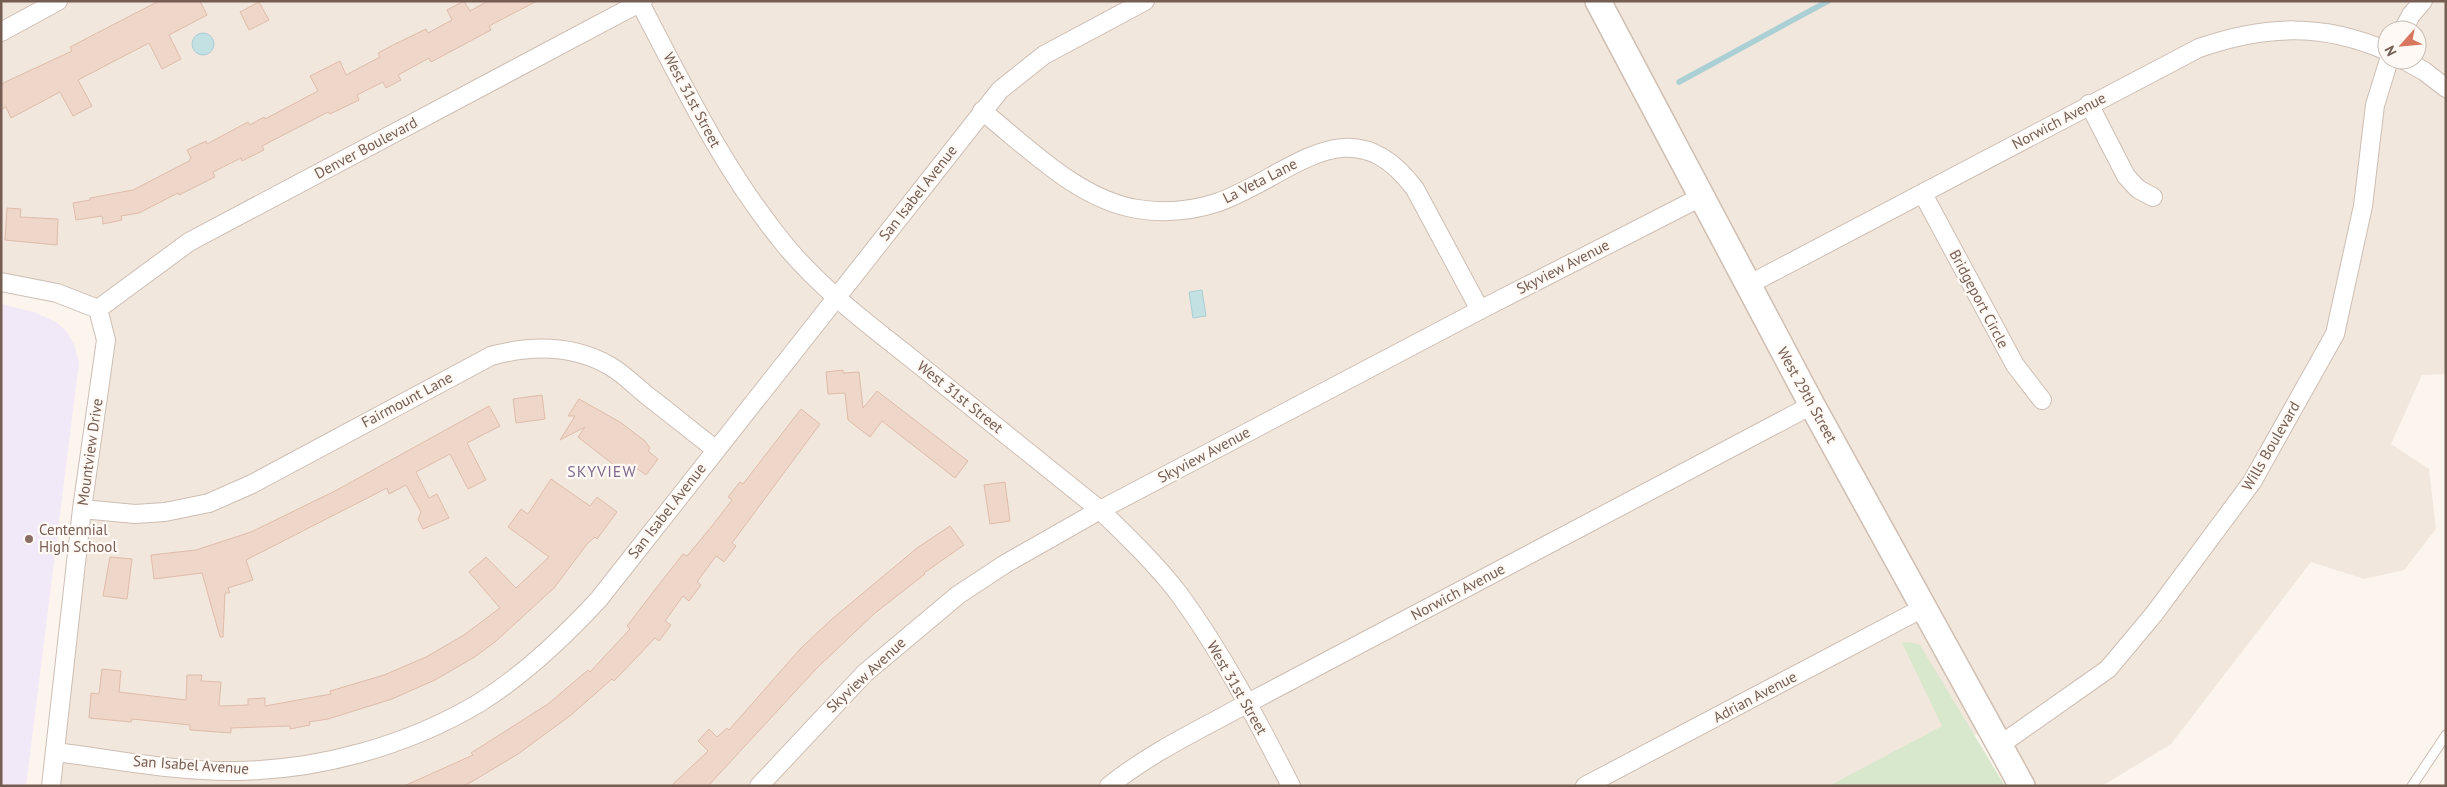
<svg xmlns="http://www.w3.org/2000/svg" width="2447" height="787" font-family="'PT Sans',sans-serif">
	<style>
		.residential { fill: #f2e7dc; fill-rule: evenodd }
		.education { fill: #f2e9f8 }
		.green { fill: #d8e8cc }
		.water { fill: #c3e0e3; stroke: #aacfd4 }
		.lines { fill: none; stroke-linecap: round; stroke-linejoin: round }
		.stream { stroke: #aacfd4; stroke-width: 5.5 }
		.building { fill: #eed6c8; stroke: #dfbcaa }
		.lane-casing { stroke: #cdbeb4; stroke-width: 11 }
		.street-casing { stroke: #cdbeb4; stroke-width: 20 }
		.secondary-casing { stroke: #cfbeb1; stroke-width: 28 }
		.lane { stroke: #fff; stroke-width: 9 }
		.street { stroke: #fff; stroke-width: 18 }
		.secondary { stroke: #fff; stroke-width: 25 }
		.education-dot { fill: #8d6e63; stroke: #fef9f4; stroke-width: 2 }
		.labels { text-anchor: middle; stroke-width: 4.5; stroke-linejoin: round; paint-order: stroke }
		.street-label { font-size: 15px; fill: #755d52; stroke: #fef9f4 }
		.education-label { font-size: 15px; fill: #785e54; stroke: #fef9f4; text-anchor: start }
		.neighbourhood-label { font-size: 16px; letter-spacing: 1px; fill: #826a8f; stroke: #fef9f4 }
	</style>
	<rect width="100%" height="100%" fill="#fbf5ed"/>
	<!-- residential -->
	<path class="residential" d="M1 1H2446V374L2422 375 2391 444 2429 469 2436 529 2404 570 2364 579 2311 562 2171 744 2102 786H2022L1991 727 1875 786H51L106 340 98 309 1 282ZM2387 30H2417V60H2387Z"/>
	<!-- education -->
	<path class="education" d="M1 304 34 312 56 322 67 332 75 347 79 362 26 786H1Z"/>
	<!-- green -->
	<path class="green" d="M1910 642 1920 645 2005 786H1829L1942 726 1902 643Z"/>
	<!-- water -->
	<g class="water">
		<circle cx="203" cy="44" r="11"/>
		<path d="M1202 290 1206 316 1193 318 1189 292Z"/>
	</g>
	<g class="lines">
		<!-- stream -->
		<path class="stream" d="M1679 82 1828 1"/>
	</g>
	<!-- building -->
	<g class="building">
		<path d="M159 1H200L207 15 169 35 181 59 162 69 149 43 78 80 92 106 73 116 60 92 11 118 6 107 1 110V84L72 51 70 47Z"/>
		<path d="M464 1 470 11 488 1H537L489 26 491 30 431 62 429 58 398 75 401 80 386 88 383 82 357 95 359 100 330 114 328 112 262 146 264 150 242 161 241 158 213 172 215 177 179 195 178 193 139 213 121 216 122 220 103 224 102 216 76 220 73 203 90 200V198L133 190 189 161 191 158 187 150 206 141 207 144 248 122 250 125 264 117 265 119 318 91 310 76 340 61 346 75 380 57 378 53 393 45 426 29 428 33 452 20 447 10Z"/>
		<path d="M259 2 269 20 249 30 240 12Z"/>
		<path d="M7 208 21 209 20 217 58 219 57 245 5 240Z"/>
		<path d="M843 370V373L859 372 863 408 877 391 968 461 955 478 882 421 870 437 848 420 845 393 828 394 826 372Z"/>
		<path d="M542 395 545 419 516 423 513 399Z"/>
		<path d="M579 399 620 422 645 441 650 448 648 451 658 459 646 475 635 467 628 476 578 437 585 427 560 440 575 416H568Z"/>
		<path d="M489 406 500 426 467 443 486 480 468 489 450 454 416 472 429 498 437 494 449 518 423 529 418 519 421 512 406 485 389 494 387 488 246 560 253 580 228 588 230 593H225L223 637H220L202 573 154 579 151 555 196 550 251 532 335 491Z"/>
		<path d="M801 409 820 424 732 543 736 546 724 562 716 556 697 582 701 585 689 601 683 596 665 621 671 625 659 641 655 638 614 681 612 679 571 715 518 754 473 781 463 786H404L473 755 471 753 548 704 588 670 590 672 630 629 627 626 657 587 683 554 687 556 712 526 732 500 728 497 740 482 743 484Z"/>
		<path d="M551 479 590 506 597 497 617 512 597 539 595 537 587 544 554 588 495 642 473 658 435 680 392 699 328 719 309 722 310 725 290 729V726L231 728V733L190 730V725L132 719 131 722 89 718 91 693 99 694 102 669 121 671 119 692 186 700 187 675H202L201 681 221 682 219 706 248 705V699L265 698V706L331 694 330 691 384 675 426 657 464 635 500 608 469 572 486 557 516 588 549 557 508 527 521 509 528 514Z"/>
		<path d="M1005 482 1010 521 990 524 984 485Z"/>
		<path d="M950 526 964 545 924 573 925 574 875 613 817 668 708 786H671L708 751 698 741 709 729 717 737 727 728 729 730 801 648 832 619 917 548Z"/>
		<path d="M110 557 132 559 127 599 103 596Z"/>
	</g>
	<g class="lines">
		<!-- lane casing -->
		<g class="lane-casing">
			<path id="lane" d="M2412 786 2446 735"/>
		</g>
		<!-- street casing -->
		<g class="street-casing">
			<g id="street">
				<path d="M639 1C683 85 724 171 785 245 823 291 871 326 917 363 978 412 1039 461 1100 510 1128 537 1156 564 1179 594 1223 654 1257 720 1291 786"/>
				<path d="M2403 30 2411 15 2423 1"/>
				<path d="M1 32 58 1"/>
				<path d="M2404 60 2424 71 2446 88"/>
				<path d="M2089 104 2126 176 2138 189 2153 197"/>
				<path d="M982 111C1028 147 1077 199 1137 209 1162 213 1191 211 1216 203 1288 179 1349 100 1415 189L1480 310"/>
				<path d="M1923 194 2015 365 2042 400"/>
				<path d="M1 282 57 293 98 309"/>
				<path d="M1748 285 2199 48C2265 25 2323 23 2387 51"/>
				<path d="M98 309 189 242 643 1"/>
				<path d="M82 509 135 514 165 512 209 503 252 484 491 356C531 345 573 345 610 366 624 374 636 387 649 397 671 414 693 432 715 449"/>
				<path d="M2000 745 2108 669 2154 614 2252 482 2335 334 2363 206 2375 105 2389 60"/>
				<path d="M55 752C114 759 176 772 236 771 319 770 407 746 479 703 524 675 563 638 599 599L1000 90 1044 55 1145 1"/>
				<path d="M51 786 82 509 106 340 98 309"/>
				<path d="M759 786 865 673 958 595 1005 564 1100 510 1480 310 1701 197"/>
				<path d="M1109 786C1151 752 1201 729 1248 703L1812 405"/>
				<path d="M1585 786 1925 607"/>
			</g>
		</g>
		<!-- secondary casing -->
		<g class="secondary-casing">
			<path id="secondary" d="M1598 1 1812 405 2022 786"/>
		</g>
		<!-- lane -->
		<use href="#lane" class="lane"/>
		<!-- street -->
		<use href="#street" class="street"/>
		<!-- secondary -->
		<use href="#secondary" class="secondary"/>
	</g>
	<!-- markers -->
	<circle class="education-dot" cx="29" cy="539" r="5"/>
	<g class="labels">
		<!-- street labels -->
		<g class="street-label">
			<text transform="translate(692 100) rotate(62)" y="5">West 31st Street</text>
			<text transform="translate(2059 121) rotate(-28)" y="5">Norwich Avenue</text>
			<text transform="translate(366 148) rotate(-28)" y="5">Denver Boulevard</text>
			<text transform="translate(1260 181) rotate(-27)" y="5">La Veta Lane</text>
			<text transform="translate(918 193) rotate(-52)" y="5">San Isabel Avenue</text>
			<text transform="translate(1563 267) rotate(-27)" y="5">Skyview Avenue</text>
			<text transform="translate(1979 299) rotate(62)" y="5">Bridgeport Circle</text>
			<text transform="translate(1807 395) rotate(61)" y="5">West 29th Street</text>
			<text transform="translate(960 397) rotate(39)" y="5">West 31st Street</text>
			<text transform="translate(407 400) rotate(-28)" y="5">Fairmount Lane</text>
			<text transform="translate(2271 446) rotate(-60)" y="5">Wills Boulevard</text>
			<text transform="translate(90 452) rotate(-82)" y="5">Mountview Drive</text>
			<text transform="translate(1204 455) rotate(-28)" y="5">Skyview Avenue</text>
			<text transform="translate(667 511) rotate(-52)" y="5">San Isabel Avenue</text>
			<text transform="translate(1458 592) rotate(-28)" y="5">Norwich Avenue</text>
			<text transform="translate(866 675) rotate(-43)" y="5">Skyview Avenue</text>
			<text transform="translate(1237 688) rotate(60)" y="5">West 31st Street</text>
			<text transform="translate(1755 697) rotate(-28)" y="5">Adrian Avenue</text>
			<text transform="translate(191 765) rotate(4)" y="5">San Isabel Avenue</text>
		</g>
		<!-- education labels -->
		<g class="education-label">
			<text x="39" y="535">Centennial<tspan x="39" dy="17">High School</tspan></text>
		</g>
		<!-- neighbourhood labels -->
		<g class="neighbourhood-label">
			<text x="602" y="477">SKYVIEW</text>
		</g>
	</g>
	<!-- border -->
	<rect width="2447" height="787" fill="none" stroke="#755d52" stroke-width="5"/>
	<!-- north arrow -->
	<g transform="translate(2402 45) rotate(243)"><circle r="24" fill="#fef9f4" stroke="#c7bbb3"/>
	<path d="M0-4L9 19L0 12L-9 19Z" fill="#d77760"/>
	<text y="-8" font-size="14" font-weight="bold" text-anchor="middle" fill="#755d52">N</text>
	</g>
</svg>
